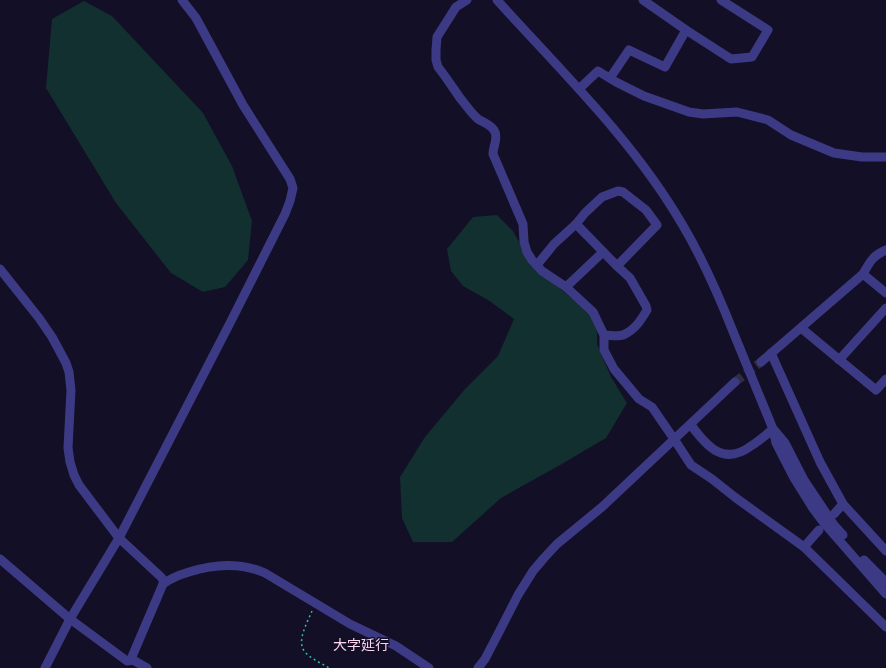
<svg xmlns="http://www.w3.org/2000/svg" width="886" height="668" font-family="Arial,'Noto Sans JP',sans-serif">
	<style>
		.green { fill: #12302f }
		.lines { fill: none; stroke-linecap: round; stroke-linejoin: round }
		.minor-tunnel { stroke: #312d47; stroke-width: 9; stroke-dasharray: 9 4.5; stroke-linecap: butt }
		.path { stroke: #2fb8b0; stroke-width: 1.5; stroke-dasharray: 2 3; stroke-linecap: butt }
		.minor { stroke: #3d3a85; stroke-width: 9 }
		.labels { text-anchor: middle; stroke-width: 3; stroke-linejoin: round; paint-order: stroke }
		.quarter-label { font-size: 14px; fill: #ffd6f0; stroke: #130f26 }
	</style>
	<rect width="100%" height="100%" fill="#130f26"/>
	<!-- green -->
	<g class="green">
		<path d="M84 1 112 16 203 113 232 166 252 221 248 260 225 287 203 292 171 273 116 203 46 88 52 19Z"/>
		<path d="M497 215 513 231 531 264 595 318 597 332V344L611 377 627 403 606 438 560 465 501 498 452 542H413L402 518 400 477 425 437 465 389 498 356 514 319 488 300 463 286 451 271 447 249 473 217Z"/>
	</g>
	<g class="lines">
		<!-- minor-tunnel -->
		<path class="minor-tunnel" d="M735 382 761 362"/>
		<!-- path -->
		<path class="path" d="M312 611C307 623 296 642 305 652 311 659 321 663 329 668"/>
		<!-- minor -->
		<g class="minor">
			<path d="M467 0 456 7 437 37 436 50V60L438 67C446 77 453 88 460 98 466 105 471 113 478 119 484 123 492 125 495 132 498 139 493 147 493 154L523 224 524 242 527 252 532 260 542 271 566 287 593 312 604 335V350L614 369 639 399 652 407 674 439 691 465 712 479 736 498 804 547 886 627"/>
			<path d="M497 0C562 72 633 140 682 224 703 259 719 296 734 334 747 365 760 397 773 429L776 443 794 478 812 507 824 523 886 594"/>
			<path d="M643 0 686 30 731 59 752 57 768 30 721 0"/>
			<path d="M610 78 629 50 665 67 686 30"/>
			<path d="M579 89 598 71 616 82 644 96 689 112 703 114 737 112 768 120 791 135 834 153 862 157H886"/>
			<path d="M576 224 617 266"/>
			<path d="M537 265 554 244 576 224 585 213 602 197 618 191 623 192 646 210 657 225 617 266 630 278 646 306 647 310C641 320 635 330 623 335 618 337 610 335 604 335"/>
			<path d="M0 269 39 318 52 337 66 363 69 372 71 390 68 448 70 462 74 475 79 485 119 538 161 577 164 581 163 584"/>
			<path d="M863 274 886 293"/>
			<path d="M566 287 603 252"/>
			<path d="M801 328 876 390 886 379"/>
			<path d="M771 353 820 462 843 504 886 551"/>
			<path d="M839 360 886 308"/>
			<path d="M761 362 863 274C870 262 872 256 886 250"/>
			<path d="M691 425C707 447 724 466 751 446 759 441 766 435 773 429"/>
			<path d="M774 430 785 443 804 480 834 525 843 535"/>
			<path d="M834 514 843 504"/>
			<path d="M804 547 819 530"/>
			<path d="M0 559 70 619 127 661 133 660 147 668"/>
			<path d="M864 560 886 582"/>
			<path d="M133 660 131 659 163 584C171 578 179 575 189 572 214 564 240 562 265 573L350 624 396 646 429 668"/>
			<path d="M45 668 70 619 119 538 230 323 285 214 290 201 293 188 290 179 243 105 196 18 182 0"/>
			<path d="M478 668 485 659 498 634 518 595 533 571 544 558 557 544 602 507 735 382"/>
		</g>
	</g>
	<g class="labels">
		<!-- quarter labels -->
		<g class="quarter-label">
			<text x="361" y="650">大字延行</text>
		</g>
	</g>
</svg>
